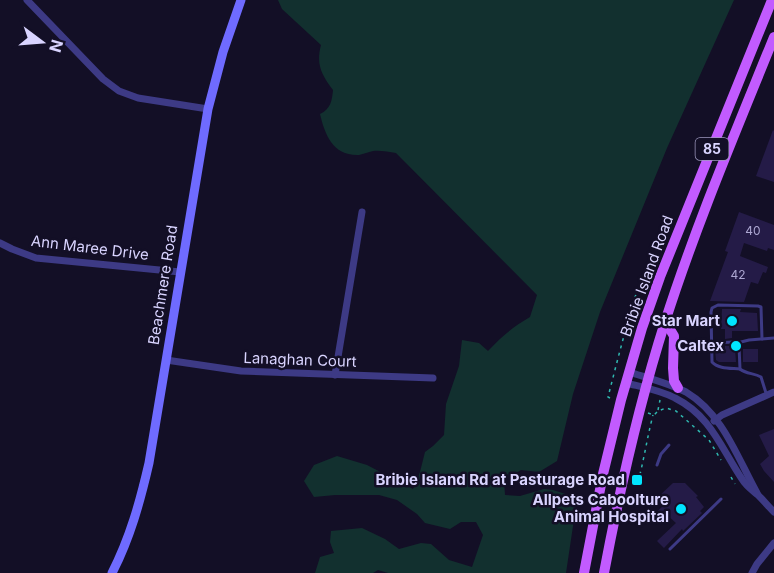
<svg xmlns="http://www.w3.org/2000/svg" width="774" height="573" font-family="Inter,sans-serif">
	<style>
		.green { fill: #12302f }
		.building { fill: #241b47 }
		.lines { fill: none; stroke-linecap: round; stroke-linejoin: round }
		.path { stroke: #2fb8b0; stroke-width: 1.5; stroke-dasharray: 3 4.5; stroke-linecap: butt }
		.service { stroke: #3d3a85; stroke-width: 3 }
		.minor { stroke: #3d3a85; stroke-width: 7 }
		.secondary { stroke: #6f6bff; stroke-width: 9 }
		.primary { stroke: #c25bff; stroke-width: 10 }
		.poi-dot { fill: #00e5ff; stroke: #130f26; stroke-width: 2 }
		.labels { text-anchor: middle; stroke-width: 5; stroke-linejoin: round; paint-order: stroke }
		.number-label { font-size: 12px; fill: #aca6d1 }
		.shield { fill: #130f26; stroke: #9e99be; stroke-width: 1.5 }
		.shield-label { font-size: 14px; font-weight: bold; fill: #d9d4ff }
		.street-label { font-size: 15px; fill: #d9d4ff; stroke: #130f26 }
		.poi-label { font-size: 15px; font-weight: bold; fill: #d9d4ff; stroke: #130f26; text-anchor: end }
	</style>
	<rect width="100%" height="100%" fill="#130f26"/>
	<!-- green -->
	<path class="green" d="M278 0H734L667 148 600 312 573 394 557 461 539 472 521 470 504 480 505 495 520 496 544 489 553 490 572 496 576 506 566 573H388L378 570 373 573H315L320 557 334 553 330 542 331 531 362 528 385 539 399 549 421 543 431 544 449 560 472 567 483 535 476 522H461L450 529 425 523 417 514 397 500 379 495H335L314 497 304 481 314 465 337 456 367 465 413 489 420 472 425 452 433 446 444 435 446 404 459 366 462 340 479 343 488 351C502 336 513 327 530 317L537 295 396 153C389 152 380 150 373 151 368 152 364 154 359 155 333 156 325 135 320 114 331 109 332 100 333 90 321 74 316 64 321 45L282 9Z"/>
	<!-- building -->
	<g class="building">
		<path d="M773 130 774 131V182L756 176Z"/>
		<path d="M739 212 774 225V250L768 248 767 251 744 243 740 256 768 267 766 273 763 272 758 284 751 282 744 302 710 301 728 252 725 251Z"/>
		<path d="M722 309H741L740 312 757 313 758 331H732V338L725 339V329H721Z"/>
		<path d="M725 346H732V349H735L736 362H719L716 360 715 349H725Z"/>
		<rect x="743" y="349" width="15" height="13"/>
		<path d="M774 429V482L764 471 760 464 769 456 759 435Z"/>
		<path d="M673 483H685L698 496 696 497 704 507 700 511 702 513 683 531 682 529 664 548 657 541 676 523 666 514 659 521 653 515 662 507 658 502 659 500 657 498Z"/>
	</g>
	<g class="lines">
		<!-- path -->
		<g class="path">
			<path d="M610 398 608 397C617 362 626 326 637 291"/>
			<path d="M658 410 660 400"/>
			<path d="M648 413 654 415 658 411 666 408 676 411 709 440 721 460"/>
			<path d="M731 477 735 484"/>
			<path d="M638 482C644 460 647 438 653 415"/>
		</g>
		<!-- service -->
		<g class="service">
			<path d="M711 343 734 342 738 343 739 346"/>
			<path d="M740 369C731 368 718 369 712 362L711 312 712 308 718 305 758 306 761 307 762 339"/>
			<path d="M766 393 761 377C754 373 746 374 740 369L739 346 741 342 749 340 774 338"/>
			<path d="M657 465 661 454 669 445"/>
			<path d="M670 549 721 499"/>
		</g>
		<!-- minor -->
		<g class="minor">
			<path d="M27 0 103 79 119 91 138 98 208 109"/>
			<path d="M0 243 12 249 36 258 180 272"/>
			<path d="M166 360 241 371 433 378"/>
			<path d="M629 372C648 378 668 383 686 392 723 414 737 457 757 493"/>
			<path d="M335 375 362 212"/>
			<path d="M626 383C642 387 660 390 675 398 711 416 721 448 742 479 746 486 752 490 758 495 764 501 769 507 774 512"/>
			<path d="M714 421 722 415 774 392"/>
			<path d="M752 573 757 564 774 543"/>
		</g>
		<!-- secondary -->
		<path class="secondary" d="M112 573C130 538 140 502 149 463L208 109 223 52 241 0"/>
		<!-- primary -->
		<g class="primary">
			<path d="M665 321 674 336 673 368 674 381 678 388"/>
			<path d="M584 573 603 474 621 400 642 328 660 277 772 0"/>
			<path d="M604 573C620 488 639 404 665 322 696 225 736 131 774 37"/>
		</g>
	</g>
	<!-- markers -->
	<g class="poi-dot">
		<circle cx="732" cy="321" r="6"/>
		<circle cx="736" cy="346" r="6"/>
		<rect x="631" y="474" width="12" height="12" rx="3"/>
		<circle cx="681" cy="509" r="6"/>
	</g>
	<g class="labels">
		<!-- number labels -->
		<g class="number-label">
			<text x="753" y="235">40</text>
			<text x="738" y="279">42</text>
		</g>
		<!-- shield labels -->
		<rect class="shield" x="695.5" y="138" width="33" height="22" rx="4.5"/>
		<g class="shield-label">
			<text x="712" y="154">85</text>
		</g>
		<!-- street labels -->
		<g class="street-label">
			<text transform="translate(90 248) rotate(7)" y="5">Ann Maree Drive</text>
			<text transform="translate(647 276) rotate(-70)" y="5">Bribie Island Road</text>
			<text transform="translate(163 285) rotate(-81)" y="5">Beachmere Road</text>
			<text transform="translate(300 360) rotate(2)" y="5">Lanaghan Court</text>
		</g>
		<!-- poi labels -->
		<g class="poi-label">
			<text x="720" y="326">Star Mart</text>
			<text x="724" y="351">Caltex</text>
			<text x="625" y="485">Bribie Island Rd at Pasturage Road</text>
			<text x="669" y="505">Allpets Caboolture<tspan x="669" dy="17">Animal Hospital</tspan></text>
		</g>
	</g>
	<!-- north arrow -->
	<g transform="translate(42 42) rotate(106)" stroke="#130f26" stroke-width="4.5" paint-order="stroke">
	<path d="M0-4.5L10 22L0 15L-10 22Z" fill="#d9d4ff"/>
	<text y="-9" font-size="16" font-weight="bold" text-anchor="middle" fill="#d9d4ff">N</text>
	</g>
</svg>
